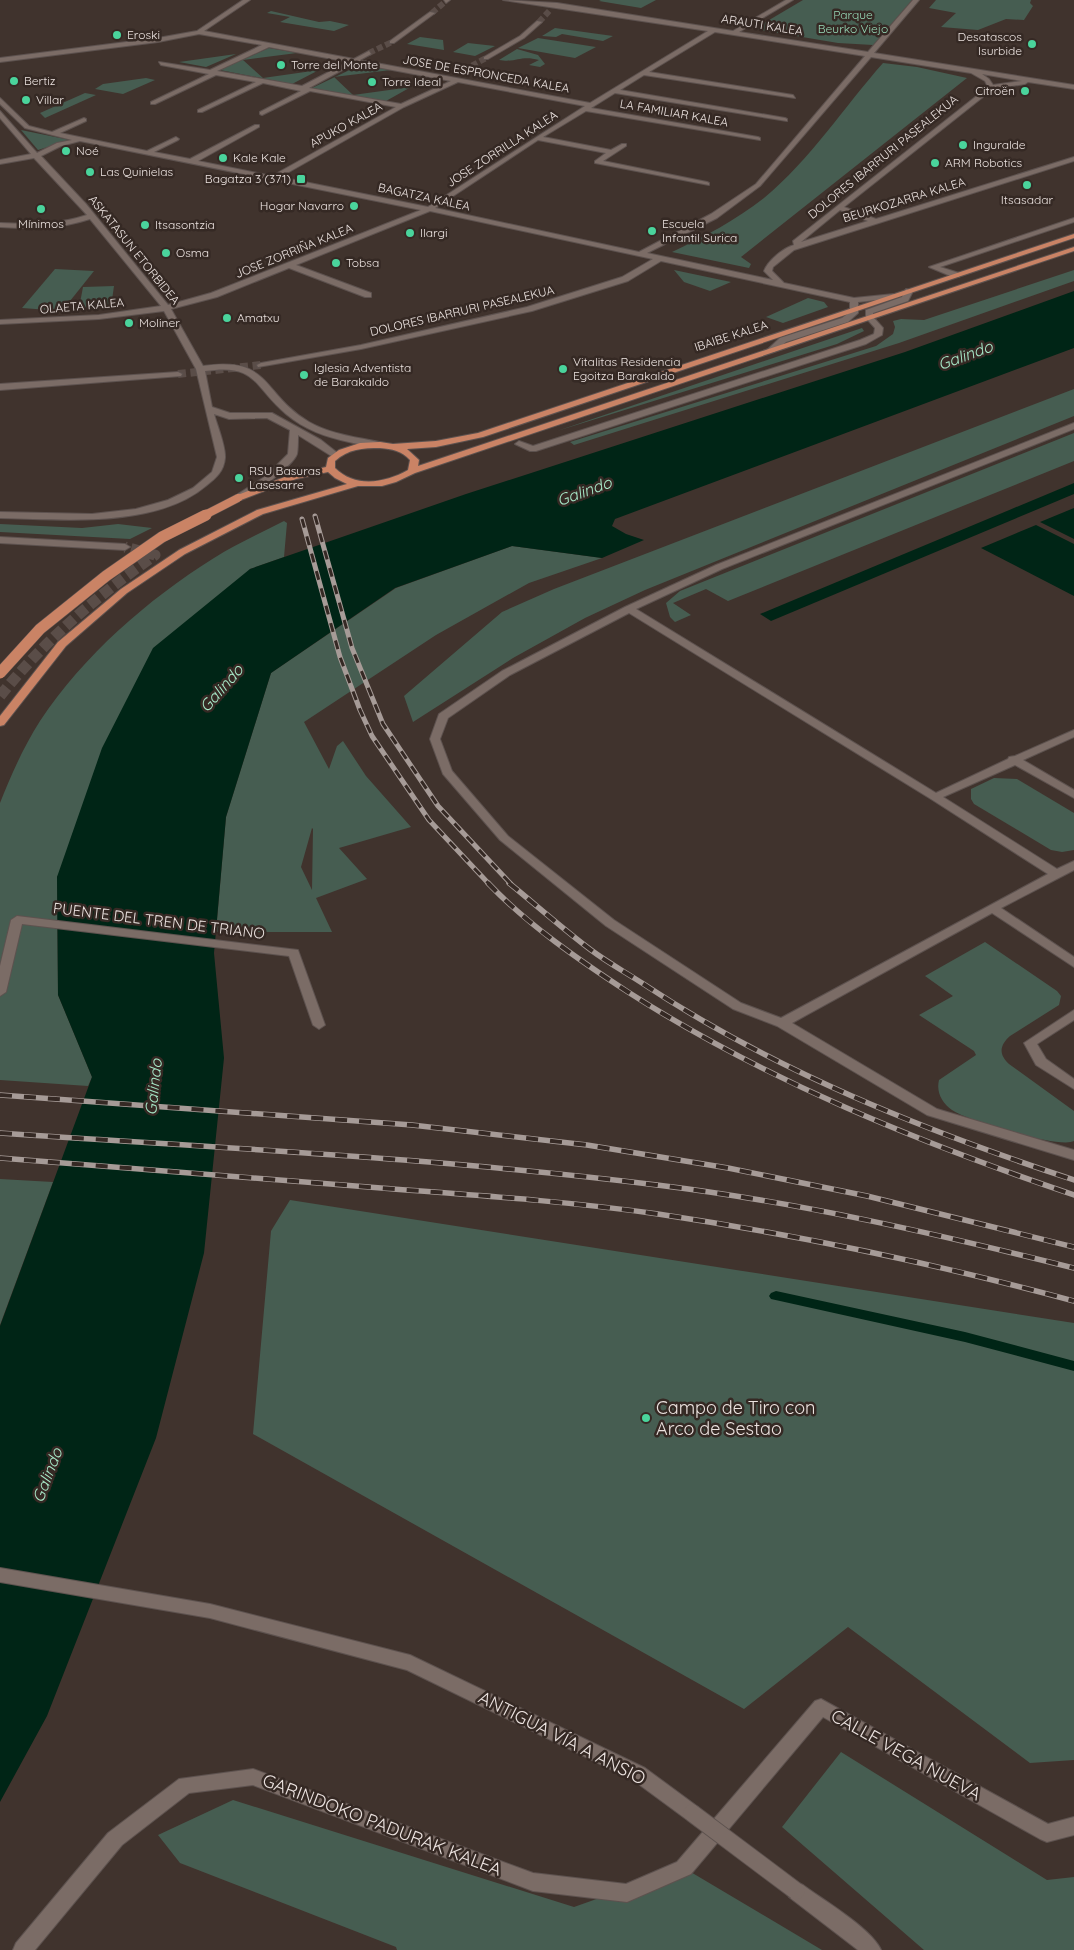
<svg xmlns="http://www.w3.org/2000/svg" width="1074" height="1950" font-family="Quicksand,sans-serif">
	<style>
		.green { fill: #465d51; fill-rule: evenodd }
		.water { fill: #002516 }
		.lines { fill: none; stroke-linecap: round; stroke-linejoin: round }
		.stream { fill: #002516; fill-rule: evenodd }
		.minor-tunnel-far2 { stroke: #5a4d48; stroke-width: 6; stroke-dasharray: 6 3; stroke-linecap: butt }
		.minor-tunnel-far1 { stroke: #5a4d48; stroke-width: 8; stroke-dasharray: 8 4.5; stroke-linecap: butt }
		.minor-tunnel { stroke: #5a4d48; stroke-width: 11; stroke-dasharray: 11 5; stroke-linecap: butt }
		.minor-casing { stroke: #5d524f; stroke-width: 2 }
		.major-casing { stroke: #5d524f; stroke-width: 2 }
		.minor { fill: #7b6c66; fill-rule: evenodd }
		.major { fill: #ca8365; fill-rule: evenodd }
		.rail-far1-casing { stroke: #a69b97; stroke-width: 5 }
		.rail-casing { stroke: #a69b97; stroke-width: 5.5 }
		.rail-far1 { stroke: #352924; stroke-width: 3; stroke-dasharray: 9; stroke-linecap: butt }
		.rail { stroke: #352924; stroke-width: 4; stroke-dasharray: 12; stroke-linecap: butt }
		.minor-bridge-casing { stroke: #5d524f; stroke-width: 19; stroke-linecap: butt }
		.major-bridge-far1-casing { stroke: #5d524f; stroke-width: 9; stroke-linecap: butt }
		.major-bridge-casing { stroke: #5d524f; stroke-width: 12; stroke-linecap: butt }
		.minor-bridge { stroke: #7b6c66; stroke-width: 17 }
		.major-bridge-far1 { stroke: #ca8365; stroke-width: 8 }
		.major-bridge { stroke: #ca8365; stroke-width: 11 }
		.poi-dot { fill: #4ad49c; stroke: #352924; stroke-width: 2 }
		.labels { text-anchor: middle; stroke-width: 5; stroke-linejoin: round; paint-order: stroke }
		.far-park-label { font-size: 12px; fill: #97dab8; stroke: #352924 }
		.far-street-label { font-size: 12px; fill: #ece3e0; stroke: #352924 }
		.far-poi-label { font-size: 12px; fill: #ece3e0; stroke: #352924; text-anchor: start }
		.street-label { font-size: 15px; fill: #ece3e0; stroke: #352924 }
		.water-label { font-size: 16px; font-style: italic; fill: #a9eccb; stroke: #352924 }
		.near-poi-label { font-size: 18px; fill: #ece3e0; stroke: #352924; text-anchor: start }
		.near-street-label { font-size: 18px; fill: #ece3e0; stroke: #352924 }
	</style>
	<rect width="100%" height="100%" fill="#40332d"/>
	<!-- green -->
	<g class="green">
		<path d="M601 0H656L641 8 599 1Z"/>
		<path d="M803 0H912L873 45 838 43 754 29Z"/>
		<path d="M936 0H1031L1030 3 1033 6 1024 20 1006 19 978 30 941 27 956 13 929 8Z"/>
		<path d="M271 11 319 22 330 21 349 25 334 31 280 22 290 17 267 13Z"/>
		<path d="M555 28 613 36 603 41 562 34 556 37 542 36Z"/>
		<path d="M420 37 443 40 444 50 407 44Z"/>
		<path d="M538 38 596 47 575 58 518 48Z"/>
		<path d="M468 43 495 46 475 56 453 52Z"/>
		<path d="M269 48 297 53 243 60 263 78 319 70 292 84 220 70Z"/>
		<path d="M517 49 538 55 545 64 540 67 529 65 539 60C520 55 517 63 499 60Z"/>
		<path d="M236 54 206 67 179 62Z"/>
		<path d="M883 63 917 67 967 78 741 257 751 264 749 268 672 252C704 237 736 220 764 198 810 160 844 107 883 63Z"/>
		<path d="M360 65 391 70 334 77 353 95 411 87 386 101 312 88Z"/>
		<path d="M146 78 155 80 123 94 95 89 103 84Z"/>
		<path d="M85 93 96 95 45 118 40 113Z"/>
		<path d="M21 130 70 140 38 150Z"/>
		<path d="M55 269 94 271 62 311 22 308Z"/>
		<path d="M674 270 731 282 710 291 684 282Z"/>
		<path d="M1074 270V281L899 343 574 445 570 442 876 346 893 334 895 327 893 321 901 319 924 320Z"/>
		<path d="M114 286 111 307 79 308 83 287Z"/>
		<path d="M808 298 824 302 828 307 783 323 766 317Z"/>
		<path d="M862 328 864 331 837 344 557 431Z"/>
		<path d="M1074 389V416L645 590 585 618 513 658 413 722 404 696 502 612 554 589Z"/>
		<path d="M1074 433V461L728 601 706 589 673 603 691 615 675 622 670 617 666 603 680 591Z"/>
		<path d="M284 521 287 523 284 557 250 569 57 877 58 995 92 1077 88 1086 0 1080V803C11 775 24 746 40 721 84 655 147 600 214 558 236 544 261 533 284 521Z"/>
		<path d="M0 524 82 528 118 524 152 528 130 539 0 532Z"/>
		<path d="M512 546 602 558 529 583 436 635 304 722 329 769 337 746 343 741 366 776 411 827 339 848 367 879 316 898 332 932H216L226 817 271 673 396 588ZM312 828 313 829 312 890 301 867Z"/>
		<path d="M994 778 1017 779 1074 813V850L1062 852 1051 850 974 804 971 799V789Z"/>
		<path d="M985 942 1057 991 1061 996 1059 1005 1010 1036C1000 1045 998 1054 1009 1064L1074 1111V1141C1059 1149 966 1120 952 1110 942 1103 936 1092 939 1080L976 1055 974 1051 919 1015 953 996 925 976Z"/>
		<path d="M0 1179 53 1182 0 1325Z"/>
		<path d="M290 1200 1074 1323V1760L1030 1763 848 1627 744 1709 253 1434 271 1231Z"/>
		<path d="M841 1752 1047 1880 1074 1877V1950H924L782 1827Z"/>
		<path d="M233 1800 574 1907 684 1868 822 1950H397L396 1947 180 1863 158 1835Z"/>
	</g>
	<!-- water -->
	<g class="water">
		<path d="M1074 291V348L615 519 612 526 626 534 644 540 602 558 512 546 395 588 271 673 226 817 214 953 224 1058 204 1253 156 1438 47 1716 0 1802V1326L92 1077 58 995 57 877 102 748 153 648 250 569 466 494 905 352Z"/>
		<path d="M1074 483V494L771 621 760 614Z"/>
		<path d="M1074 508V539L1040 522Z"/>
		<path d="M1036 525 1074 544V596L981 548Z"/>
	</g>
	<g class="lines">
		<!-- stream -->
		<path class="stream" d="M776 1291 965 1332 1074 1361V1371L965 1342 771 1299 769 1296 771 1293Z"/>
		<!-- minor-tunnel-far2 -->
		<g class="minor-tunnel-far2">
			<path d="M432 13 446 1"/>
			<path d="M539 22 551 9"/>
			<path d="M369 53 392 42"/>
			<path d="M464 70 486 58"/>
		</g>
		<!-- minor-tunnel-far1 -->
		<path class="minor-tunnel-far1" d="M178 374 261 365"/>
		<!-- minor-tunnel -->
		<path class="minor-tunnel" d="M0 696C45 640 97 596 155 555L125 547"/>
		<!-- minor casing -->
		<g class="minor-casing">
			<g id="minor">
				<path d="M243 0H250L204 31 354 59 369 51 371 54 360 60 590 103 708 31 503 0 557 3 733 31 786 0H793L739 32 868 52 913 0H919L874 53 1074 85V89L1028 82 1025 84 993 89 844 207 876 219 1074 157V161L794 250 773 267 772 271 784 283 854 298 894 294 898 296 894 298 858 302V313L848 322 786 342 774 352 767 350 780 338 842 318 850 312V302L661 261 628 281 532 311 361 349 258 367 257 365 261 363 361 345 527 307 622 277 653 259 430 211 296 265 371 293V297H365L289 268 217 297 171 309 203 366C272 356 261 394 309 422 332 435 358 437 383 443V447C373 449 359 444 349 442 326 437 305 430 286 414 253 386 257 363 205 371L212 407 230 413H272L321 440 340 455 333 457 298 435C298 441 298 449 297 454 293 466 246 502 235 500V496L266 476 288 454 290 430 267 418 229 419 214 414C217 425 226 447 225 458 224 471 216 478 207 485 156 529 62 519 0 518V512L92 514 136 509 168 500 193 488 212 472 217 457 196 369 164 311 99 319 0 324V320L99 315 161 306 90 219C60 229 31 229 0 227V223C30 224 58 225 87 215L34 158 0 164V160L31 154 0 118V111L37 153 57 143 72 140 25 128 0 104V98L29 126 52 132 84 118 86 119V121L60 133 147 151 176 137 179 139 178 140 154 152 190 159 255 125H259V127L198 161 272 176 396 107 310 91 262 115 260 114V112L301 91 263 83 202 112H198V110L256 82 216 75 155 104H151V102L209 74 161 65 159 62 210 70 262 45 199 34 158 42 0 62V58L158 38 197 31ZM715 32 865 56 756 184 711 214 639 252 435 208 538 140 606 153 595 161V163L709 185V183L707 182 603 161 626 146V144H622L611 150 543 137 586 111 760 140V138L758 137 591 108 615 93 787 121V119L785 118 620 90 644 75 795 98 793 95 649 72ZM269 47 348 62 302 86 217 71ZM871 57 971 73 985 81 988 87 793 241 794 245C783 248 768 261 764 271L773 280 647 253 717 218 760 186ZM355 63 451 81 401 104 309 88ZM982 74 1022 81 993 85 989 79ZM458 82 585 106 428 207 280 177 404 107ZM80 141 421 210 211 293 168 305 86 204 41 156 61 146ZM840 210 868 221 801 242Z"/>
				<path d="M444 0H450L446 3Z"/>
				<path d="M430 12 435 13 394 43H390V41Z"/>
				<path d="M537 21 542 22 524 38 488 59H484V57L520 36Z"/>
				<path d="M1074 218V222L940 267 959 273V277H953L929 267Z"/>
				<path d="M906 289 913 291 908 301 873 313 874 318 883 328 882 335 866 344 536 451H530L515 444 519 441 533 446 860 340 874 334 875 328 866 318V310L902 297Z"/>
				<path d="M178 372 182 374 181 376 0 390V384Z"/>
				<path d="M1074 423V429L722 569 636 609 936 793 1008 759 1009 757 1015 756 1074 730V737L1023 760 1074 790V798L1015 765 943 797 1057 869 1074 861V870L1001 908 1074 957V967L992 913 792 1023 937 1109 1074 1150V1160L927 1115 777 1026 733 1009 606 926 500 840 443 774 430 739 439 714 502 671 625 607 716 565ZM629 613 931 799 1048 874 781 1018 741 1003 614 920 508 836 452 771 440 739 448 718 510 675Z"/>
				<path d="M0 537 125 544 130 547 125 550 0 543Z"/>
				<path d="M17 916 298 950 325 1025 319 1029 313 1025 289 956 22 924 6 992 0 996V966L11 920Z"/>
				<path d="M1074 1010V1020L1037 1044 1046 1059 1074 1079V1089L1036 1065 1024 1043Z"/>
				<path d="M0 1568 210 1604 410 1655 645 1768 698 1807 701 1813 698 1819 692 1821 686 1819 633 1780 407 1670 210 1618 0 1582Z"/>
				<path d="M821 1699 1048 1824 1074 1817V1835L1047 1842 1040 1839 823 1717 691 1874 627 1902 533 1891 253 1785 189 1793 122 1845 35 1950H13L16 1943 108 1833 179 1779 253 1769 533 1873 626 1884 677 1862 815 1701Z"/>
				<path d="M796 1882 803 1885C823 1900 871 1928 881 1950H858L789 1897 787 1891 789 1885Z"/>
			</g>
		</g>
		<!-- major casing -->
		<g class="major-casing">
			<path id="major" d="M1074 234V238L483 437 436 447 407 449 419 460 418 466 1074 247V251L415 473 396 482 382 486H358L263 514 185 554 127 593 66 646 4 725 0 726V716L58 642 121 589 179 550 257 510 347 484 335 478 328 472 296 479 241 500H235V496L290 475 326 467 328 458 339 450 360 443 380 442 393 444 436 441 478 433ZM380 448C392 449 402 451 410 460L408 470C385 483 355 488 335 468V461C348 449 363 448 380 448Z"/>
		</g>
		<!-- minor -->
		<use href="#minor" class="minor"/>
		<!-- major -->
		<use href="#major" class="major"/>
		<!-- rail-far1 casing -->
		<g class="rail-far1-casing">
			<g id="rail-far1">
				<path d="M315 516 352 648 383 724 438 806 511 884"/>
				<path d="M302 519 340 657 360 710 372 736 429 820 489 884"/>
			</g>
		</g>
		<!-- rail casing -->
		<g class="rail-casing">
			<g id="rail">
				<path d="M488 883C528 925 579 960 628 992 767 1081 918 1142 1074 1195"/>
				<path d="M509 883C536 905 563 929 591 950 607 962 625 972 642 983 775 1071 923 1130 1074 1180"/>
				<path d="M0 1095 412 1125 587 1145 728 1168 867 1196 1074 1247"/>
				<path d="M0 1133C219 1148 439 1158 657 1185 798 1202 937 1234 1074 1268"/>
				<path d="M0 1158C127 1168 254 1178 381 1188 473 1195 566 1201 658 1214 798 1235 937 1264 1074 1301"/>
			</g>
		</g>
		<!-- rail-far1 -->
		<use href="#rail-far1" class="rail-far1"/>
		<!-- rail -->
		<use href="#rail" class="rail"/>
		<!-- minor-bridge casing -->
		<g class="minor-bridge-casing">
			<path id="minor-bridge" d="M692 1813 796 1891"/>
		</g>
		<!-- major-bridge-far1 casing -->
		<g class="major-bridge-far1-casing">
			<path id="major-bridge-far1" d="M203 516 238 498"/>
		</g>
		<!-- major-bridge casing -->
		<g class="major-bridge-casing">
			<path id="major-bridge" d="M0 673 40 629 106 576 162 537 206 515"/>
		</g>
		<!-- minor-bridge -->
		<use href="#minor-bridge" class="minor-bridge"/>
		<!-- major-bridge-far1 -->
		<use href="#major-bridge-far1" class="major-bridge-far1"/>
		<!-- major-bridge -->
		<use href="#major-bridge" class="major-bridge"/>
	</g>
	<!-- markers -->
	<g class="poi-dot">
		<circle cx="117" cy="35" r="5"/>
		<circle cx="1032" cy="44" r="5"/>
		<circle cx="281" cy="65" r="5"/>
		<circle cx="14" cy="81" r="5"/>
		<circle cx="372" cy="82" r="5"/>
		<circle cx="1025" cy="91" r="5"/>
		<circle cx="26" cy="100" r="5"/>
		<circle cx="963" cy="145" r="5"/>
		<circle cx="66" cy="151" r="5"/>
		<circle cx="223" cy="158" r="5"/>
		<circle cx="935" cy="163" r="5"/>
		<circle cx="90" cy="172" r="5"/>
		<rect x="296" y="174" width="10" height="10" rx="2.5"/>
		<circle cx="1027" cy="185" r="5"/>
		<circle cx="354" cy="206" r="5"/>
		<circle cx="41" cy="209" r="5"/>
		<circle cx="145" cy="225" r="5"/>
		<circle cx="652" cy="231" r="5"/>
		<circle cx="410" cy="233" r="5"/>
		<circle cx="166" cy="253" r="5"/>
		<circle cx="336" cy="263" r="5"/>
		<circle cx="227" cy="318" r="5"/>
		<circle cx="129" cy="323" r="5"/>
		<circle cx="563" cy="369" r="5"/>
		<circle cx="304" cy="375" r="5"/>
		<circle cx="239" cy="478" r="5"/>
		<circle cx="646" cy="1418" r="5"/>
	</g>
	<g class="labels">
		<!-- far-park labels -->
		<g class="far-park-label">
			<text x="853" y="19">Parque<tspan x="853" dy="14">Beurko Viejo</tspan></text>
		</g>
		<!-- far-street labels -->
		<g class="far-street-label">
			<text transform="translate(762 25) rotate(9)" y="4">ARAUTI KALEA</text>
			<text transform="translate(486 74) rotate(10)" y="4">JOSE DE ESPRONCEDA KALEA</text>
			<text transform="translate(674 113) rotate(10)" y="4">LA FAMILIAR KALEA</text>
			<text transform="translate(346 125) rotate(-29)" y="4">APUKO KALEA</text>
			<text transform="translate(502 149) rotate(-33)" y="4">JOSE ZORRILLA KALEA</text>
			<text transform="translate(883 157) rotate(-39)" y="4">DOLORES IBARRURI PASEALEKUA</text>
			<text transform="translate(424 197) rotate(12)" y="4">BAGATZA KALEA</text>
			<text transform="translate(904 200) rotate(-17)" y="4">BEURKOZARRA KALEA</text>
			<text transform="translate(134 250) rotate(51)" y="4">ASKATASUN ETORBIDEA</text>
			<text transform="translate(294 251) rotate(-22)" y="4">JOSE ZORRIÑA KALEA</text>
			<text transform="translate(82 306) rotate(-5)" y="4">OLAETA KALEA</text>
			<text transform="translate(462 311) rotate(-13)" y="4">DOLORES IBARRURI PASEALEKUA</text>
			<text transform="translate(731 336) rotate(-18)" y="4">IBAIBE KALEA</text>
		</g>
		<!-- far-poi labels -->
		<g class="far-poi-label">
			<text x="127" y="39">Eroski</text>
			<text x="1022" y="41" text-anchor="end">Desatascos<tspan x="1022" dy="14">Isurbide</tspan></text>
			<text x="291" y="69">Torre del Monte</text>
			<text x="24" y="85">Bertiz</text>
			<text x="382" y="86">Torre Ideal</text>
			<text x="1015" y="95" text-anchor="end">Citroën</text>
			<text x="36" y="104">Villar</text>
			<text x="973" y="149">Inguralde</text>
			<text x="76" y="155">Noé</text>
			<text x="233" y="162">Kale Kale</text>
			<text x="945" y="167">ARM Robotics</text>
			<text x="100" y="176">Las Quinielas</text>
			<text x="291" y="183" text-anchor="end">Bagatza 3 (371)</text>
			<text x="1027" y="204" text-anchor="middle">Itsasadar</text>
			<text x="344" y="210" text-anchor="end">Hogar Navarro</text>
			<text x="41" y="228" text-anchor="middle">Mínimos</text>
			<text x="662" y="228">Escuela<tspan x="662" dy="14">Infantil Surica</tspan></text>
			<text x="155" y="229">Itsasontzia</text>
			<text x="420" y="237">Ilargi</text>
			<text x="176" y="257">Osma</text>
			<text x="346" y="267">Tobsa</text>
			<text x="237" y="322">Amatxu</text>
			<text x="139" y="327">Moliner</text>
			<text x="573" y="366">Vitalitas Residencia<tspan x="573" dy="14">Egoitza Barakaldo</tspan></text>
			<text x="314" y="372">Iglesia Adventista<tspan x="314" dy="14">de Barakaldo</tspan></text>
			<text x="249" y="475">RSU Basuras<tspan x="249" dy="14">Lasesarre</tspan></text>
		</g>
		<!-- street labels -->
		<g class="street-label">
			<text transform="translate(159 921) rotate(7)" y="5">PUENTE DEL TREN DE TRIANO</text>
		</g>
		<!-- water labels -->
		<g class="water-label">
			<text transform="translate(965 355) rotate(-20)" y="6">Galindo</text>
			<text transform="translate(584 491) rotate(-20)" y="6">Galindo</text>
			<text transform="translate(221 688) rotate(-49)" y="6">Galindo</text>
			<text transform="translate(153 1087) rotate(-84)" y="6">Galindo</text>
			<text transform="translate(47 1475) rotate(-69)" y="6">Galindo</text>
		</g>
		<!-- near-poi labels -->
		<g class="near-poi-label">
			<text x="656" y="1414">Campo de Tiro con<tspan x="656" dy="21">Arco de Sestao</tspan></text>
		</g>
		<!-- near-street labels -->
		<g class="near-street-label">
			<text transform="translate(562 1738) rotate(27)" y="6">ANTIGUA VÍA A ANSIO</text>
			<text transform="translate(906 1755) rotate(29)" y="6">CALLE VEGA NUEVA</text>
			<text transform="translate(382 1825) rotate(21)" y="6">GARINDOKO PADURAK KALEA</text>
		</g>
	</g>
</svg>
